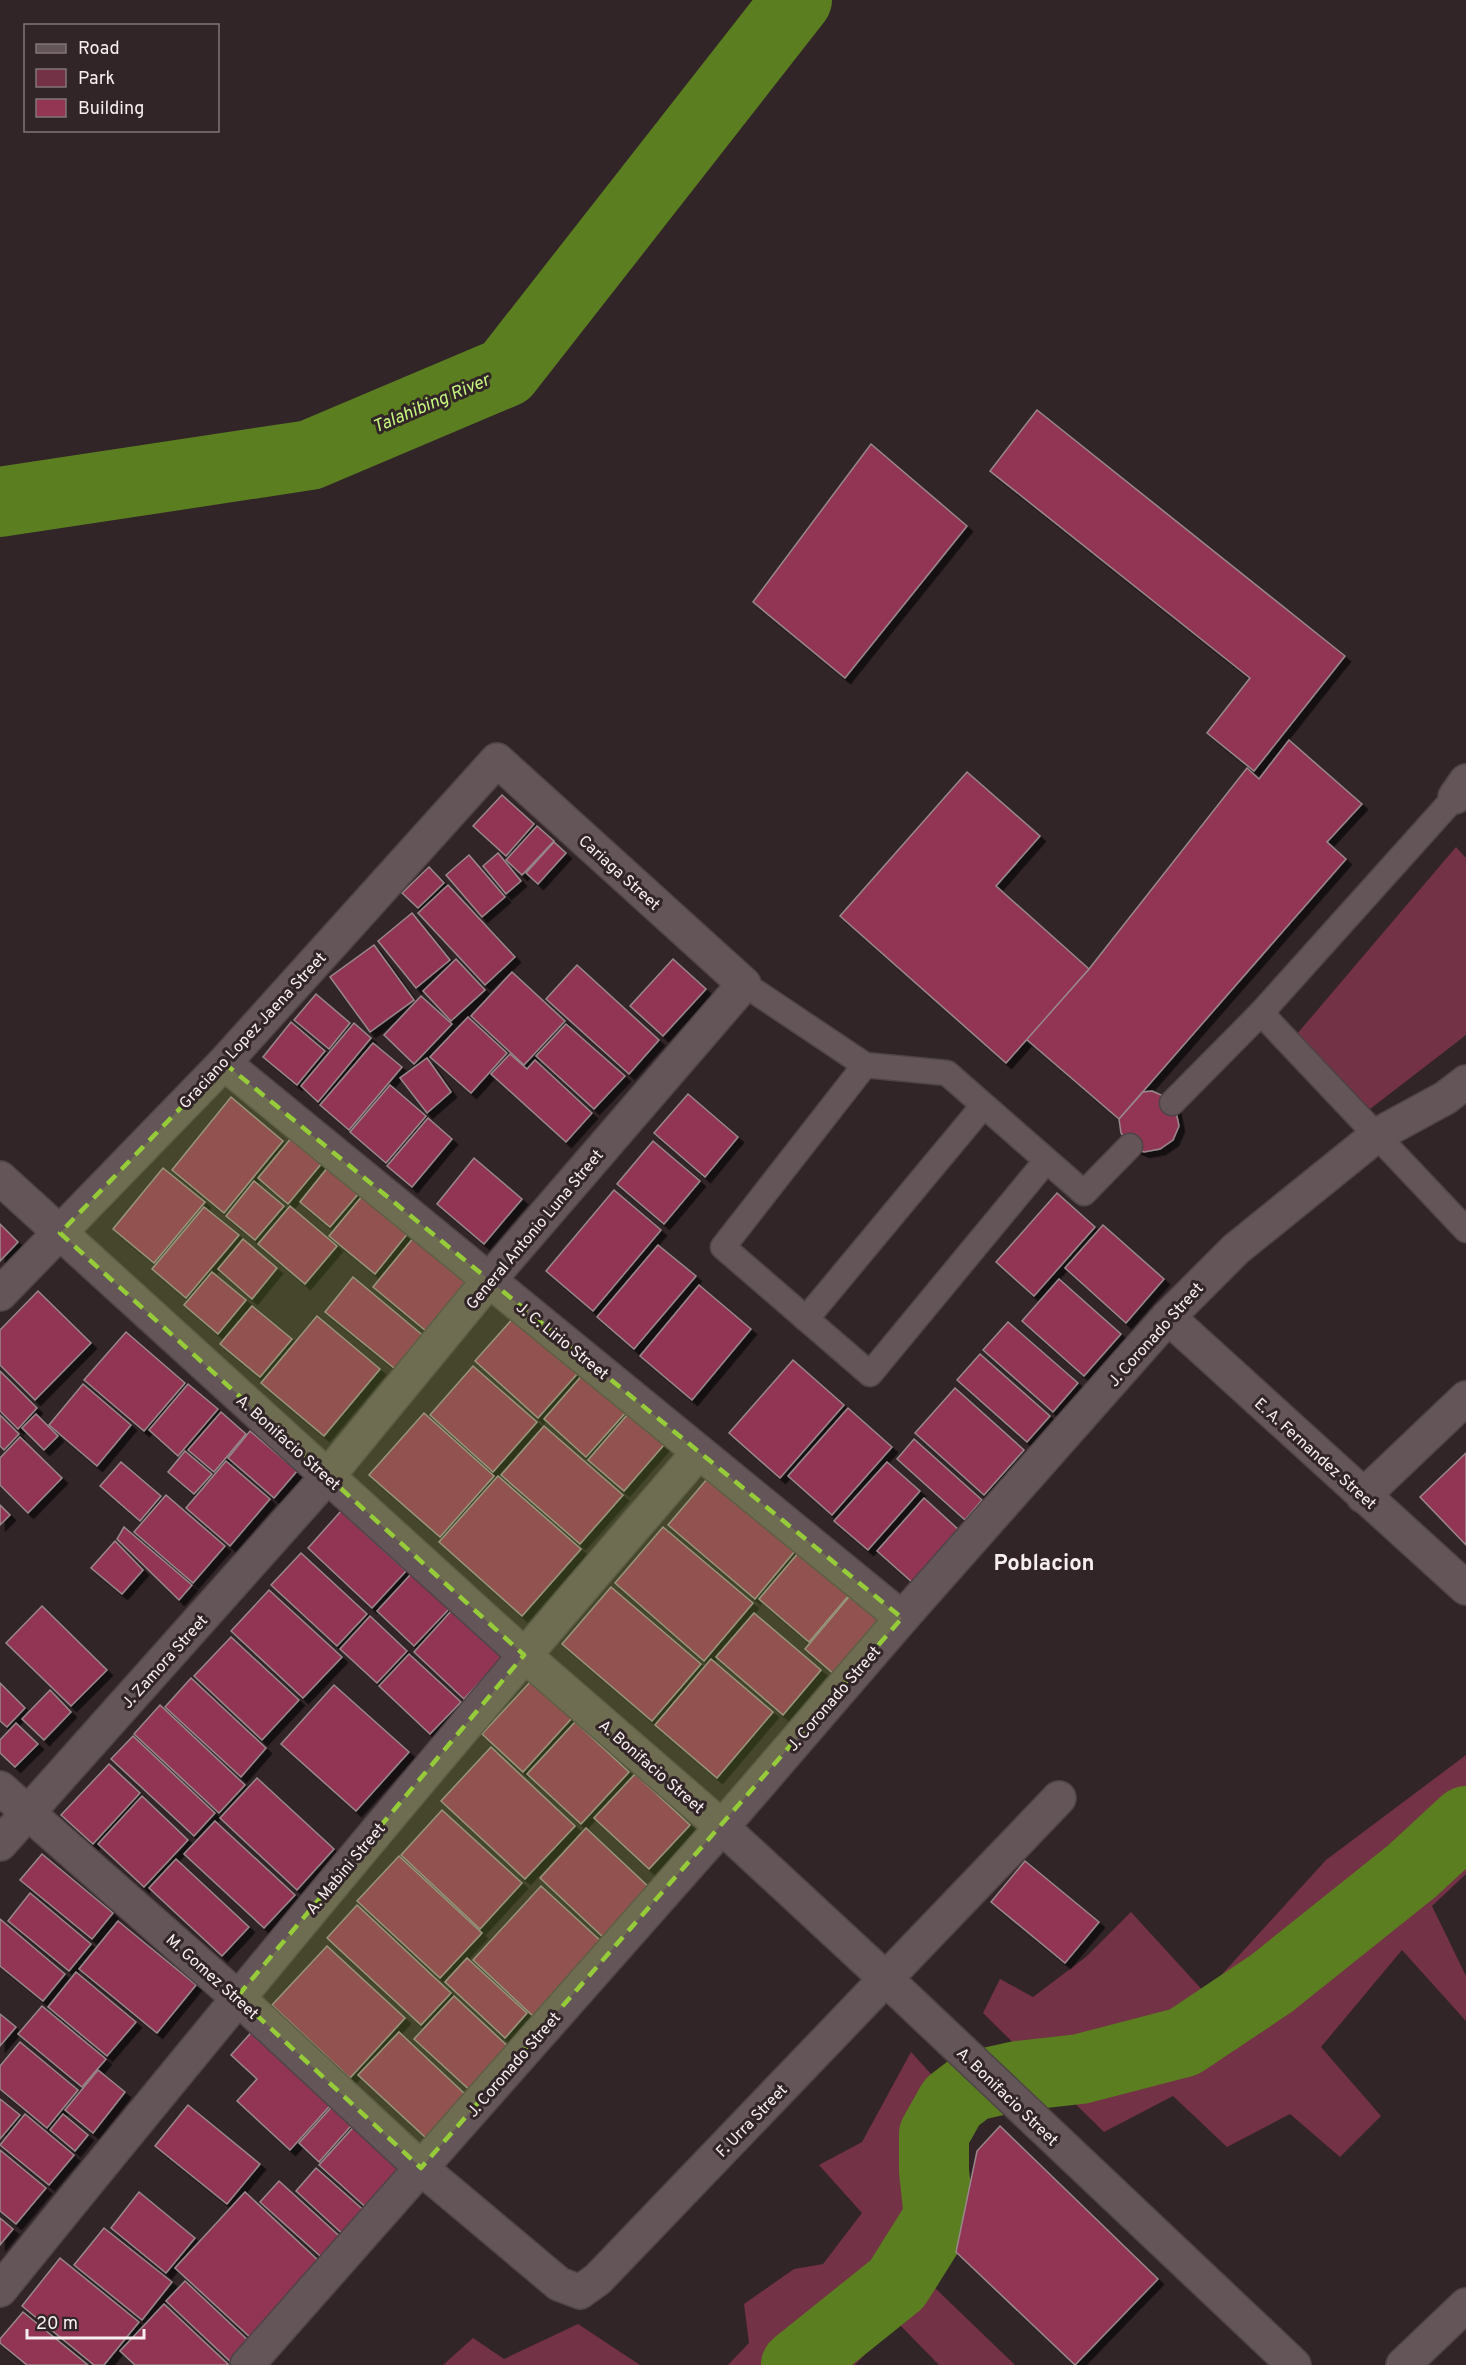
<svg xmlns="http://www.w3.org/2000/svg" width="1466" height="2365" font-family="Overpass,sans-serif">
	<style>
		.green { fill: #733245 }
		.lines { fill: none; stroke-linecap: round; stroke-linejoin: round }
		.river { stroke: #5b7e20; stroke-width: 70 }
		.building { fill: #923654; stroke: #98888b; stroke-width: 1.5; filter: url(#shadow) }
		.lane-casing { stroke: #4f4447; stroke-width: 27 }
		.street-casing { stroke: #4f4447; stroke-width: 36 }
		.secondary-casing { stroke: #4f4447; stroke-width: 36 }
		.lane { stroke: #645558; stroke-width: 24 }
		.street { stroke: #645558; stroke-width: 33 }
		.secondary { stroke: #645558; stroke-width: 33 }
		.marked { fill: #96cc3a; fill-opacity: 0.2; stroke: #96cc3a; stroke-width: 4.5; stroke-dasharray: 12 8; stroke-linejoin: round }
		.labels { text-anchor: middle; stroke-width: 6; stroke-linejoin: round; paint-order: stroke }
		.street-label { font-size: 16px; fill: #f7eef0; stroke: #322528 }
		.water-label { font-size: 18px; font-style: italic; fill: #c5f67f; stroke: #322528 }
		.district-label { font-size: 22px; font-weight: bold; fill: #f7eef0; stroke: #322528 }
	</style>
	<defs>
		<filter id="shadow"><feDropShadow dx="5.5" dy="5.5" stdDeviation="0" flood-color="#0009"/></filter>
	</defs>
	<rect width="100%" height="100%" fill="#322528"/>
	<!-- green -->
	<g class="green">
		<path d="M1456 847 1466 858V1035L1370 1109 1297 1034Z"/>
		<path d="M1466 1755V1874L1432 1906 1466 1976V2021L1402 1950 1321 2047 1381 2116 1340 2157 1290 2114 1227 2147 1173 2096 1104 2132 983 2013 1000 1979 1033 1997 1086 1957 1131 1912 1205 1993 1326 1860Z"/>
		<path d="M911 2052 961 2107 929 2216 907 2242 935 2288 1015 2365H939L896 2321 855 2365H728L749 2343 744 2304 794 2269 823 2264 862 2213 819 2165 862 2142Z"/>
		<path d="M578 2324 640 2365H443L473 2338 504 2359Z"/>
	</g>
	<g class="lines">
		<!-- river -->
		<g class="river">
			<path d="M0 502 310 455 506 372 797 0"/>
			<path d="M796 2365 897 2284 939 2217 934 2171V2134L952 2102 973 2086 1018 2076 1080 2069 1184 2042 1272 1983 1412 1871 1466 1821"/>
		</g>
	</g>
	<!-- building -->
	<g class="building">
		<path d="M1037 410 1345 656 1254 771 1207 733 1250 678 990 471Z"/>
		<path d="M871 444 967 526 845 678 753 602Z"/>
		<path d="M1289 740 1362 804 1327 842 1346 859 1119 1119 1026 1039 1089 969 1247 768 1259 779Z"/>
		<path d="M967 772 1040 836 996 886 1089 969 1006 1063 840 916Z"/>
		<path d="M502 795 534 824 506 856 473 826Z"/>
		<path d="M537 826 554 841 522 875 506 860Z"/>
		<path d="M554 842 566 853 538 884 526 873Z"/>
		<path d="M498 853 521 881 506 894 483 866Z"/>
		<path d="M469 855 505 897 482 917 446 875Z"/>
		<path d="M429 867 444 883 418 908 402 893Z"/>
		<path d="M448 885 515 957 485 985 418 913Z"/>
		<path d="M412 913 450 960 416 988 378 941Z"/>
		<path d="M374 945 414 1000 370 1032 330 977Z"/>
		<path d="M456 959 485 990 451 1021 423 991Z"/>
		<path d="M673 959 706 989 663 1036 630 1006Z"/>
		<path d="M577 965 659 1040 629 1074 546 999Z"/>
		<path d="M512 972 565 1021 524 1065 471 1016Z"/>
		<path d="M316 994 350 1023 329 1049 294 1020Z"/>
		<path d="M421 996 452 1024 414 1064 384 1035Z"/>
		<path d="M468 1017 507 1053 471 1093 430 1057Z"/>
		<path d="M291 1022 325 1051 297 1085 263 1057Z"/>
		<path d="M354 1023 371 1038 318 1102 301 1086Z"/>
		<path d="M566 1024 625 1076 594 1109 536 1056Z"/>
		<path d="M373 1043 402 1067 349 1130 320 1105Z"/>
		<path d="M510 1054 527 1069 535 1060 592 1113 566 1142 491 1074Z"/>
		<path d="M427 1058 451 1092 427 1113 400 1078Z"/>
		<path d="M390 1085 426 1116 386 1163 350 1132Z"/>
		<path d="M1152 1091 1166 1097 1175 1107 1179 1126 1173 1140 1160 1149 1144 1152 1130 1146 1121 1133 1119 1119 1143 1092Z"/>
		<path d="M688 1094 738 1137 705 1177 654 1133Z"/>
		<path d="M231 1097 283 1141 224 1213 172 1170Z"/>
		<path d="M428 1118 452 1139 412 1187 387 1166Z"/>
		<path d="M292 1137 322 1163 288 1204 258 1178Z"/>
		<path d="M653 1141 700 1181 664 1224 617 1184Z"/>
		<path d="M474 1158 522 1199 484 1244 437 1204Z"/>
		<path d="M328 1167 359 1193 330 1227 300 1202Z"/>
		<path d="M163 1168 205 1202 154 1263 113 1229Z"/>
		<path d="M254 1181 284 1206 255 1240 226 1216Z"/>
		<path d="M614 1190 661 1230 593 1311 546 1271Z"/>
		<path d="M1057 1193 1095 1227 1034 1296 996 1262Z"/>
		<path d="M363 1195 408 1233 375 1274 329 1236Z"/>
		<path d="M290 1206 337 1246 305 1284 258 1244Z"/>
		<path d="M204 1207 239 1235 186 1298 152 1269Z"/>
		<path d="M0 1224 18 1242 0 1261Z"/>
		<path d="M1103 1225 1164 1279 1126 1323 1065 1268Z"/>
		<path d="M419 1231 472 1275 426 1331 373 1287Z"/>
		<path d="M243 1239 277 1268 252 1299 218 1269Z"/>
		<path d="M658 1245 696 1276 634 1349 597 1317Z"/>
		<path d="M212 1272 246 1300 218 1334 184 1305Z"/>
		<path d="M353 1277 426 1338 399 1372 325 1312Z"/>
		<path d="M1059 1279 1121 1334 1084 1376 1022 1321Z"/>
		<path d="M699 1285 751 1329 692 1400 640 1356Z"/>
		<path d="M38 1291 91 1343 35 1400 0 1365V1330Z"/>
		<path d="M252 1306 292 1339 260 1377 220 1344Z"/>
		<path d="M317 1316 380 1369 324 1436 261 1383Z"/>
		<path d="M515 1316 578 1373 538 1418 475 1361Z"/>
		<path d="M1008 1322 1078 1383 1053 1412 983 1350Z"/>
		<path d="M126 1332 185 1383 144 1431 84 1380Z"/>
		<path d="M980 1354 1050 1416 1027 1442 957 1380Z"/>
		<path d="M793 1360 844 1405 780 1478 729 1433Z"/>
		<path d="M473 1366 537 1422 493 1472 430 1415Z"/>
		<path d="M0 1371 37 1408 18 1429 0 1411Z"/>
		<path d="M584 1373 627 1411 586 1457 544 1419Z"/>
		<path d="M83 1384 131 1425 97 1466 49 1425Z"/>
		<path d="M188 1384 218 1409 178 1456 149 1430Z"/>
		<path d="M955 1388 1024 1450 984 1495 915 1433Z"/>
		<path d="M634 1407 669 1439 624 1491 588 1460Z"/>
		<path d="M848 1408 892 1447 832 1515 788 1476Z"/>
		<path d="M221 1412 246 1434 214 1472 188 1450Z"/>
		<path d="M424 1413 494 1476 440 1537 369 1475Z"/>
		<path d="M36 1414 58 1436 44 1450 22 1428Z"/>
		<path d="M0 1415 19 1434 4 1450 0 1446Z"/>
		<path d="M544 1426 623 1495 580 1544 501 1475Z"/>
		<path d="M250 1431 297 1471 274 1498 228 1458Z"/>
		<path d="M20 1437 62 1478 28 1513 0 1485V1458Z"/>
		<path d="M914 1439 982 1500 965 1520 897 1459Z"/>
		<path d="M185 1451 212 1474 194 1494 168 1472Z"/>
		<path d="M1466 1453V1545L1420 1497Z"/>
		<path d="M226 1461 270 1499 230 1546 186 1508Z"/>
		<path d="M121 1462 161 1496 140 1521 100 1486Z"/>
		<path d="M887 1462 920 1491 868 1550 834 1521Z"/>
		<path d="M713 1472 800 1545 755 1599 668 1525Z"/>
		<path d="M498 1476 581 1549 522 1616 439 1542Z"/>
		<path d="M166 1495 225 1546 193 1583 134 1532Z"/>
		<path d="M924 1498 959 1530 913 1583 877 1551Z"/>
		<path d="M0 1505 10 1515 0 1525Z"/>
		<path d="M341 1511 406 1571 372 1608 308 1548Z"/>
		<path d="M124 1527 192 1585 179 1600 117 1539Z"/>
		<path d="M663 1527 753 1603 704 1661 615 1583Z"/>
		<path d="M115 1541 143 1570 122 1594 91 1568Z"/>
		<path d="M805 1545 855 1588 809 1642 759 1599Z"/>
		<path d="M301 1553 367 1614 337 1646 271 1585Z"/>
		<path d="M411 1574 449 1609 414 1646 377 1611Z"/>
		<path d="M611 1587 701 1664 652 1721 562 1644Z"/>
		<path d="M269 1590 342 1657 303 1698 231 1631Z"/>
		<path d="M854 1591 884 1617 835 1675 805 1649Z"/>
		<path d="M42 1606 107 1670 71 1706 6 1643Z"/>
		<path d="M452 1610 503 1657 464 1699 414 1652Z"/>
		<path d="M754 1613 821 1670 783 1715 716 1657Z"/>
		<path d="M370 1616 407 1651 377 1683 340 1649Z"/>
		<path d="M231 1637 299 1700 262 1740 194 1676Z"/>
		<path d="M409 1654 461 1702 430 1734 379 1686Z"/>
		<path d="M711 1659 773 1712 717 1778 655 1725Z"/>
		<path d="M191 1678 266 1748 241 1777 165 1707Z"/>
		<path d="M531 1681 572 1718 523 1772 482 1734Z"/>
		<path d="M0 1683 25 1708 7 1727 0 1721Z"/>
		<path d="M334 1685 409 1752 356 1811 281 1744Z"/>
		<path d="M50 1690 71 1712 44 1740 22 1719Z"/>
		<path d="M160 1705 245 1785 219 1813 134 1734Z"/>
		<path d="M575 1722 629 1772 581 1824 527 1774Z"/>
		<path d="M16 1723 38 1744 15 1767 0 1753V1740Z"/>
		<path d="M133 1736 215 1813 194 1836 111 1759Z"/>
		<path d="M491 1747 575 1826 525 1879 441 1801Z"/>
		<path d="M109 1764 140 1793 93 1844 61 1815Z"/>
		<path d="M635 1774 690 1825 649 1869 594 1818Z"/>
		<path d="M257 1778 334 1849 297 1890 220 1818Z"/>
		<path d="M142 1796 188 1840 144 1887 98 1844Z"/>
		<path d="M442 1810 522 1883 480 1929 401 1855Z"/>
		<path d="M215 1821 295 1895 264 1928 184 1854Z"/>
		<path d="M586 1828 651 1889 605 1939 540 1878Z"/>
		<path d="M42 1854 113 1913 92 1939 20 1880Z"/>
		<path d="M399 1856 482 1933 440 1978 357 1901Z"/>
		<path d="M176 1859 249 1927 222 1956 149 1888Z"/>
		<path d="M1025 1861 1099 1922 1065 1963 991 1902Z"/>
		<path d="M541 1886 603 1943 534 2017 473 1960Z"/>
		<path d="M30 1893 91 1944 69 1971 8 1921Z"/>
		<path d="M357 1905 451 1993 421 2025 327 1938Z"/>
		<path d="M0 1919 65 1974 43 2001 0 1966Z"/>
		<path d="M118 1921 196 1985 157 2033 79 1969Z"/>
		<path d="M327 1946 405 2018 350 2078 272 2005Z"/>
		<path d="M467 1958 527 2013 505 2038 445 1982Z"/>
		<path d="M76 1972 136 2022 107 2056 48 2007Z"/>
		<path d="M454 1996 514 2052 475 2095 414 2039Z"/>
		<path d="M42 2006 106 2059 82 2087 18 2034Z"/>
		<path d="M0 2014 16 2027 0 2046Z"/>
		<path d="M257 2026 336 2099 290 2150 237 2101 257 2079 231 2055Z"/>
		<path d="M399 2032 466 2095 426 2138 358 2075Z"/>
		<path d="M20 2042 78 2090 47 2128 0 2089V2066Z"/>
		<path d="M98 2070 125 2092 93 2133 65 2110Z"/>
		<path d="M0 2099 20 2115 0 2139Z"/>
		<path d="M338 2100 358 2118 319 2162 299 2143Z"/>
		<path d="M188 2105 260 2164 227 2204 155 2146Z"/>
		<path d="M25 2114 74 2155 49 2185 0 2145Z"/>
		<path d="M63 2114 88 2135 75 2151 50 2130Z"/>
		<path d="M359 2121 409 2166 370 2211 319 2165Z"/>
		<path d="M1000 2126 1158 2279 1075 2365 956 2252 977 2151Z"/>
		<path d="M0 2150 46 2188 16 2224 0 2211Z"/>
		<path d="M316 2168 368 2214 347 2238 296 2191Z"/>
		<path d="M279 2181 347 2243 328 2263 260 2202Z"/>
		<path d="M139 2192 195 2238 166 2273 111 2228Z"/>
		<path d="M245 2192 321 2263 252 2339 175 2268Z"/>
		<path d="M0 2218 13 2229 0 2245Z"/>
		<path d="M104 2228 172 2282 142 2320 74 2265Z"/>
		<path d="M60 2258 139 2322 104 2365H94L22 2306Z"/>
		<path d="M185 2281 253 2345 234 2365 166 2301Z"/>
		<path d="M164 2304 229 2365H135L120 2351Z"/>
		<path d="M23 2312 88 2365H27L0 2343V2339Z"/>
	</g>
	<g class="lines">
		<!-- lane casing -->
		<g class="lane-casing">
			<g id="lane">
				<path d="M744 984 865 1065 947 1073 1084 1193 1130 1146"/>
				<path d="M1261 1013 1466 1230"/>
				<path d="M865 1065 723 1247 870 1374 1046 1161"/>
				<path d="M1172 1103 1261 1013 1455 797"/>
				<path d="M806 1319 983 1106"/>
			</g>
		</g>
		<!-- street casing -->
		<g class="street-casing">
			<g id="street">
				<path d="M1455 797 1466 781"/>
				<path d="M224 1063 902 1618"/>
				<path d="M0 1294 224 1063 497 760 744 984 489 1280 327 1477 0 1844"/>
				<path d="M1363 1496 1466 1398"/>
				<path d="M0 1788 237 1997 421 2168 559 2284 580 2292 598 2279 1059 1798"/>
				<path d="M0 2290C229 2007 461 1727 699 1452"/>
				<path d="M247 2365 722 1827"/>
			</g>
		</g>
		<!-- secondary casing -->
		<g class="secondary-casing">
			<g id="secondary">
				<path d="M0 1178 524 1655 722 1827 886 1979 1294 2365"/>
				<path d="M1168 1317 1466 1588"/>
				<path d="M722 1827 902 1618 1168 1317 1236 1249 1377 1135 1445 1098 1466 1082"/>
				<path d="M1403 2365 1466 2305"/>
			</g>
		</g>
		<!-- lane -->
		<use href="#lane" class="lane"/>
		<!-- street -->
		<use href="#street" class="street"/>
		<!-- secondary -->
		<use href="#secondary" class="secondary"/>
	</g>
	<!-- marked area -->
	<path class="marked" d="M224 1063 902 1618 421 2168 237 1997 524 1655 60 1233Z"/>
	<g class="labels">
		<!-- street labels -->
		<g class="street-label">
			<text transform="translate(620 872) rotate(42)" y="6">Cariaga Street</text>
			<text transform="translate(252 1030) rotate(-47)" y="6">Graciano Lopez Jaena Street</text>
			<text transform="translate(534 1229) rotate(-50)" y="6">General Antonio Luna Street</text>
			<text transform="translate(1155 1334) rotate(-48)" y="6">J. Coronado Street</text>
			<text transform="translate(563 1340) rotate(39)" y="6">J. C. Lirio Street</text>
			<text transform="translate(289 1442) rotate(42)" y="6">A. Bonifacio Street</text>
			<text transform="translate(1316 1453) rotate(42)" y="6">E. A. Fernandez Street</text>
			<text transform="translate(164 1661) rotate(-48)" y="6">J. Zamora Street</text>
			<text transform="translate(833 1698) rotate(-49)" y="6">J. Coronado Street</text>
			<text transform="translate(652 1766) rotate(41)" y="6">A. Bonifacio Street</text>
			<text transform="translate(345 1868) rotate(-50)" y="6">A. Mabini Street</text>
			<text transform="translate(213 1976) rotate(42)" y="6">M. Gomez Street</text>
			<text transform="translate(513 2064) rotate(-49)" y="6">J. Coronado Street</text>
			<text transform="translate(1008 2096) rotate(44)" y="6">A. Bonifacio Street</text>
			<text transform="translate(751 2120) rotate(-46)" y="6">F. Urra Street</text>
		</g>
		<!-- water labels -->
		<g class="water-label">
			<text transform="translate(431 403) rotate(-23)" y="6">Talahibing River</text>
		</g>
		<!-- district labels -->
		<g class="district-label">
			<text x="1044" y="1570">Poblacion</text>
		</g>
	</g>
	<!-- legend -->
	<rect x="24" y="24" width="195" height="108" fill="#322528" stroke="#817578" stroke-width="1.5"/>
	<rect x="36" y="44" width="30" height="9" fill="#645558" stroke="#817578" stroke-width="1.5"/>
	<text x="78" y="54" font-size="18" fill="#f7eef0">Road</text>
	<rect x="36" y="69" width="30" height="18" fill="#733245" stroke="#817578" stroke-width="1.5"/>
	<text x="78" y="84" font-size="18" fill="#f7eef0">Park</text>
	<rect x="36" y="99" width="30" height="18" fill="#923654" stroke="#817578" stroke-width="1.5"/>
	<text x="78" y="114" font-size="18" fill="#f7eef0">Building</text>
	<!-- scale -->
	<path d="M27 2329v9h117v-9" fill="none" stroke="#f7eef0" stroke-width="3"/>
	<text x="36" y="2329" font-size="18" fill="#f7eef0" stroke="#322528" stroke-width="4.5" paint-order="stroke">20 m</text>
</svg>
